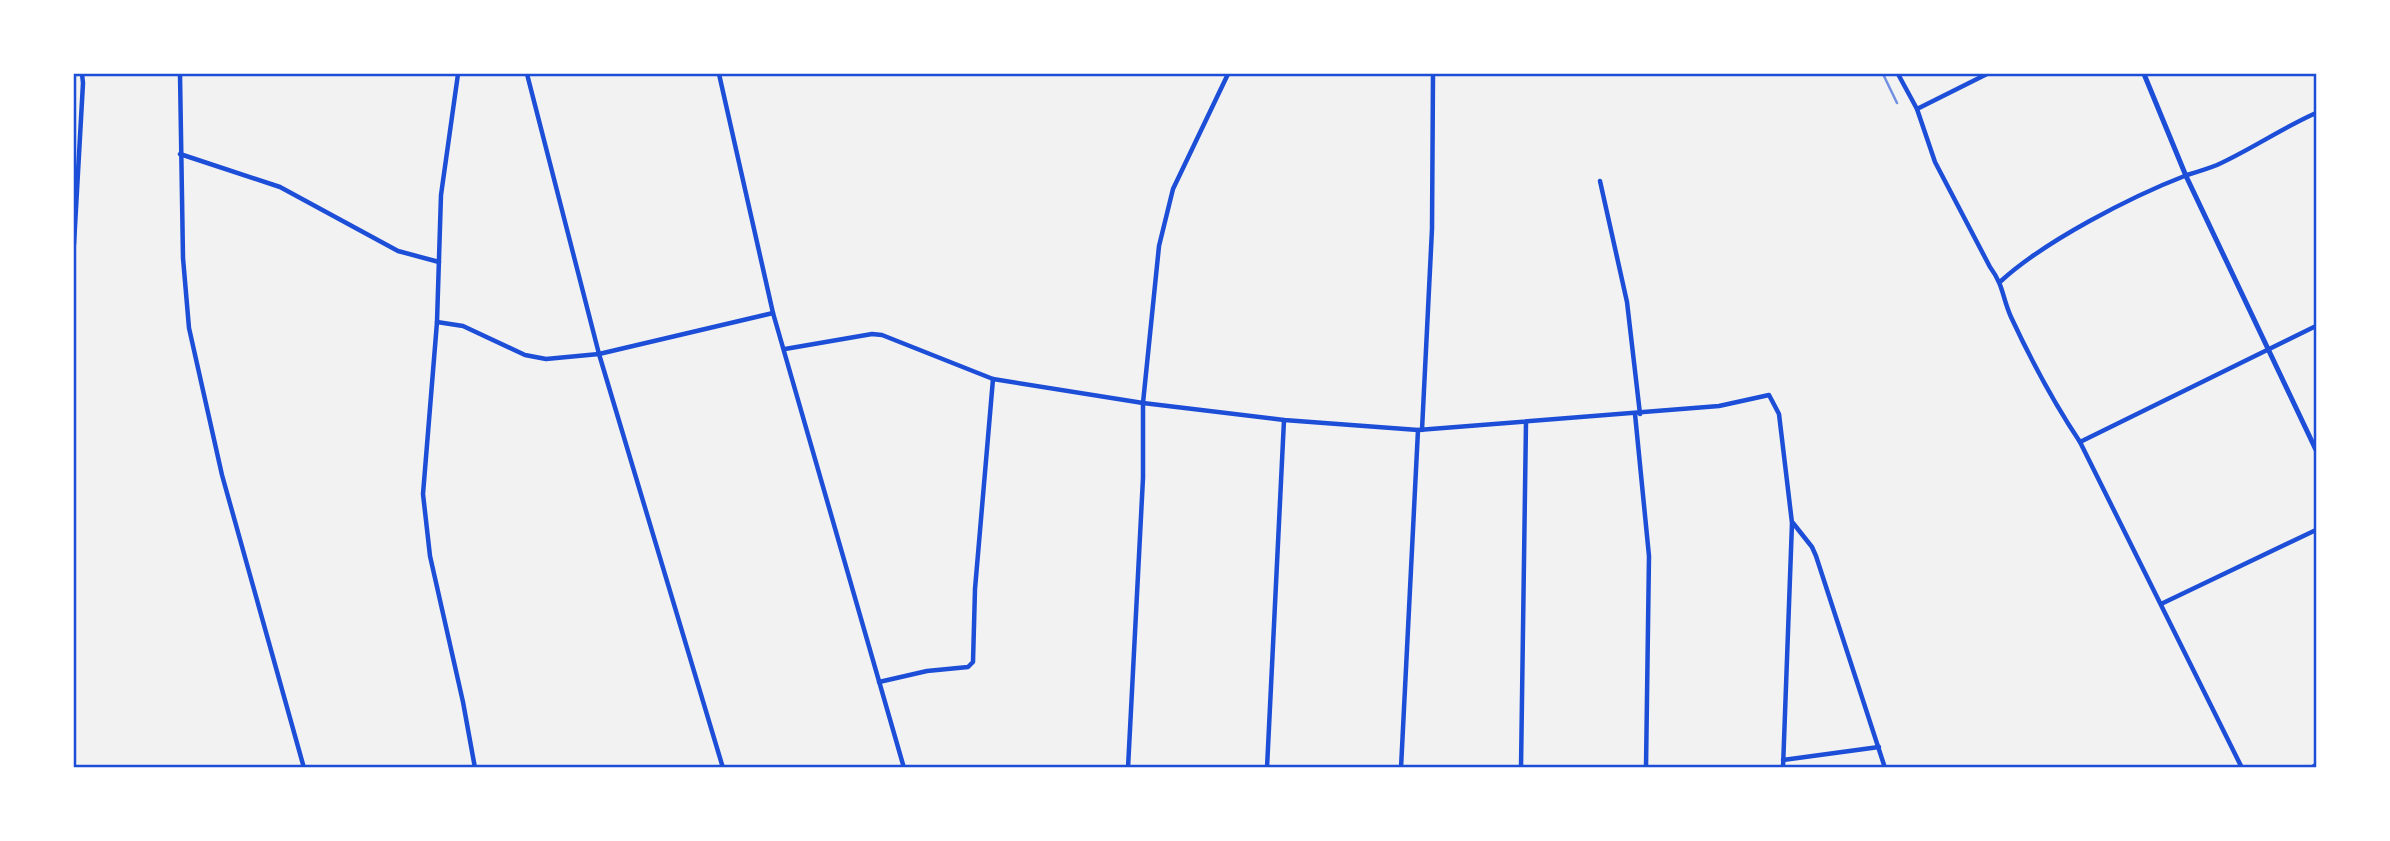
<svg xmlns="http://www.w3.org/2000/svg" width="2390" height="841" font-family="Roboto,sans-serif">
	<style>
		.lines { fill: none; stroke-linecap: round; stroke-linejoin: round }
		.minor { stroke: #1d4ed8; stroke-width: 4.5 }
		.tertiary { stroke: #1d4ed8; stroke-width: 5 }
		.rail { stroke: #7290e2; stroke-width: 2.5 }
		.neatline { fill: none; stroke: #1d4ed8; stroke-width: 2.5 }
	</style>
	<rect width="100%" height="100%" fill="#f2f2f2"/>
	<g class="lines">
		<!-- minor -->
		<g class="minor">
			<path d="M180 74 183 258 189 328 222 475 304 768"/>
			<path d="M458 74 441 195 437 322 423 494 430 556 463 702 475 768"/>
			<path d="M527 74 599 354 723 768"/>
			<path d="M719 74 773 313 904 768"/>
			<path d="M1898 74 1917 109 1935 162 1990 267C2004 286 2002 297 2011 317 2031 360 2054 403 2080 442L2242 768"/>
			<path d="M1917 109 1987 74"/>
			<path d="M180 154 280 187 398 251 439 262"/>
			<path d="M1600 181 1627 302 1640 414"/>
			<path d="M74 244 83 83 82 74"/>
			<path d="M2001 281C2045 241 2130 197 2187 175 2197 172 2207 169 2217 165 2252 149 2282 128 2316 113"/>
			<path d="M437 322 463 326 525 355 546 359 599 354 773 313"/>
			<path d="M785 349 872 334 882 335 993 379 1143 403 1284 420 1418 430 1719 406 1769 395 1779 414 1792 523 1783 768"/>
			<path d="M1635 414 1649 556 1646 768"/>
			<path d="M1422 430 1432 229 1433 74"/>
			<path d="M2080 442 2316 326"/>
			<path d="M1793 523 1812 547 1816 556 1885 768"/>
			<path d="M2161 604 2316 530"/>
			<path d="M879 682 927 671 968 667 973 662 975 589 993 379"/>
			<path d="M1783 760 1879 747"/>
			<path d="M1128 768 1143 478V403L1159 246 1173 189 1228 74"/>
			<path d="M1267 768 1284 420"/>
			<path d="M1401 768 1418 430"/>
			<path d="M1521 768 1526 422"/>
			<path d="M2311 768 2316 765"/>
		</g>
		<!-- tertiary -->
		<path class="tertiary" d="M2144 74 2186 176 2316 450"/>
		<!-- rail -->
		<path class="rail" d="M1883 74 1897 103"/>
	</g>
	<!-- border -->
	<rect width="2390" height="841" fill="none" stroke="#ffffff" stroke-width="150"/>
	<rect x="75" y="75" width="2240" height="691" class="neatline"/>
</svg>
